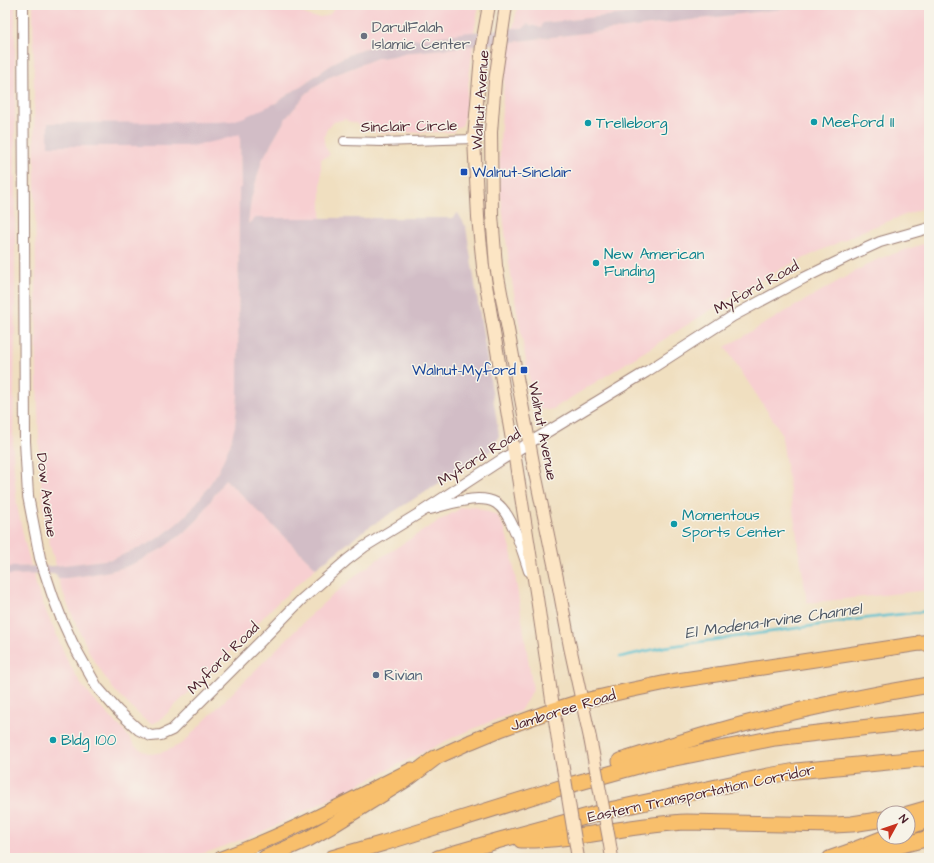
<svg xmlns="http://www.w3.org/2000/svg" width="934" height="863" font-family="'Architects Daughter',sans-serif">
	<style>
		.built { fill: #f7cfd1 }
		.industrial { fill: #d2bdc6 }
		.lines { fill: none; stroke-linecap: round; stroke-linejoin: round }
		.stream { stroke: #53bfcf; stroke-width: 2.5 }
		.minor-casing { stroke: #9d7f76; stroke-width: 10 }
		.tertiary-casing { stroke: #9d7f76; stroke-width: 12 }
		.secondary-casing { stroke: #9d7f76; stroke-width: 14 }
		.primary-casing { stroke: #9d7f76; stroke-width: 15 }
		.trunk-casing { stroke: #9d7f76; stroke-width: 16 }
		.motorway-casing { stroke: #9d7f76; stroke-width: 17 }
		.minor { stroke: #fff; stroke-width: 8 }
		.tertiary { stroke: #fff; stroke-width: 10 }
		.secondary { stroke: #fce5c4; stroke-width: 12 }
		.primary { stroke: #f8bf6c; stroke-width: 13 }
		.trunk { stroke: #f8bf6c; stroke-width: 14 }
		.motorway { stroke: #f8bf6c; stroke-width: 15 }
		.secondary-bridge-casing { stroke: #9d7f76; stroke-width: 14; stroke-linecap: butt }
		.secondary-bridge { stroke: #fce5c4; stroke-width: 12 }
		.worship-dot { fill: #6b7280; stroke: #f7f3e8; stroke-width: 1.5 }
		.culture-dot { fill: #0f9aa8; stroke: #f7f3e8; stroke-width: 1.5 }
		.transit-dot { fill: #1a4fb4; stroke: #f7f3e8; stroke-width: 1.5 }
		.service-dot { fill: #5c6f8a; stroke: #f7f3e8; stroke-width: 1.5 }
		.labels { text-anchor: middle; stroke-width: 3; stroke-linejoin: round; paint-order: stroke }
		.worship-label { font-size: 15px; fill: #5b616d; stroke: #f7f3e8; text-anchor: start }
		.street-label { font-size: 15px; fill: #4a1f2b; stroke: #f7f3e8 }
		.culture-label { font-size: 15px; fill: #0d838f; stroke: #f7f3e8; text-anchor: start }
		.transit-label { font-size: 15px; fill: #164399; stroke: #f7f3e8; text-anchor: start }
		.service-label { font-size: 15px; fill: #4e5e75; stroke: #f7f3e8; text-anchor: start }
		.water-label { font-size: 16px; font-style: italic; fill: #4d5764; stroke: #f7f3e8 }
	</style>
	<rect width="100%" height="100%" fill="#f7f3e8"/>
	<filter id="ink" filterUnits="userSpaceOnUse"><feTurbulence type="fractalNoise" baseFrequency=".025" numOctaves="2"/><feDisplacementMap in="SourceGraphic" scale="8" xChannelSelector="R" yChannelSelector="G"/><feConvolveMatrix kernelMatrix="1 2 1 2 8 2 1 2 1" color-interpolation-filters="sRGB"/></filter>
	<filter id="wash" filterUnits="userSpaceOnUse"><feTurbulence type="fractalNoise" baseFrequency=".012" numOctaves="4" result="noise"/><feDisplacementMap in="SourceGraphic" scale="16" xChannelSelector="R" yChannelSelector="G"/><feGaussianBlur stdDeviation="0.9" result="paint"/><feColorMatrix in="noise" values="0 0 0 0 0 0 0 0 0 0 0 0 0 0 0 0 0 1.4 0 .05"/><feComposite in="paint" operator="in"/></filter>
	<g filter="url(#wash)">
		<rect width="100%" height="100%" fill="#f0dfc0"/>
		<!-- built -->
		<g class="built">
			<path d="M5 5H15V341L13 448 14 470 17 506 25 543 31 566 17 567H5Z"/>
			<path d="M33 5H295L298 10 305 14 312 17H319L327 16 331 13 336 5H479L474 32 420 39 389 40 388 42 362 49 340 59 276 103 262 110 240 133 241 188H239L238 396 235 426 230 445 224 459 218 472 206 490 192 509 180 521 163 535 150 543 137 549 113 559 56 566 50 545 44 512 40 472 37 382Z"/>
			<path d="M518 5H705L543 23 541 28 527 24 526 26 524 28H513Z"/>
			<path d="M814 5H929V206L865 230 781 269 730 298 553 409 547 410 542 409 536 405 533 400 517 311 509 263 500 190 499 170 501 123 505 71 511 42Z"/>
			<path d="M473 46 464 119 463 124 461 126 454 129V132L377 133 367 130 355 123 347 121 346 119 334 122 327 129 324 137V142L325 146 330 155 321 159V218H255L248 224 251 199 262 160 286 118 303 98V96L327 78 377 58H381L404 54V53Z"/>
			<path d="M929 242V590L807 603 781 432 725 347 840 280 878 259Z"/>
			<path d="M225 479 316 568 277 603 209 673 160 720 152 724 145 720 131 707 115 691 104 676 90 654 69 608 58 579 82 576 110 571 125 567 141 560 163 548 187 530 199 518Z"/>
			<path d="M473 506 497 515 505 529 512 556 533 690 520 711 490 722 456 736 302 813 264 831 214 850 189 858H5V575L33 574 37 589 48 616 69 664 81 684 94 700 125 732 135 746 145 752 152 754 163 752 173 748 183 743 212 713 319 607 343 586 375 561 437 522 461 508Z"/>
		</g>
		<!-- industrial -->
		<path class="industrial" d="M705 5H814L511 42 404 53V54L381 58H377L327 78 303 96V98L286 118 262 160 251 199 248 224 255 218H452L458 213 466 227 499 435 498 439 495 446V448L366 529 316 568 225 479 199 518 187 530 163 548 141 560 125 567 110 571 82 576 58 579 56 574 5 575V567L56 566 113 559 137 549 150 543 163 535 180 521 192 509 206 490 218 472 230 445 235 426 238 396 239 188H241L240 134 221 140 191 146H48V123L217 122 232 121 242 118 276 103 340 59 362 49 388 42V40L420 39 462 33 513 28H524L526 26 527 24 541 28 543 23Z"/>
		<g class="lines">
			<!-- stream -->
			<path class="stream" d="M620 657 664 647 868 618 929 611"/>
		</g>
	</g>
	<g filter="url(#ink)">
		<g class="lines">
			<!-- minor casing -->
			<g class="minor-casing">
				<path id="minor" d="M344 141 382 142 474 139"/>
			</g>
			<!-- tertiary casing -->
			<g class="tertiary-casing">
				<g id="tertiary">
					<path d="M23 5 25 441 28 496 40 558 53 597 62 620 73 644 97 687 118 711 139 730 151 736 161 735 172 730 260 642 301 600 347 560 364 547 423 511 501 460 646 372 733 316 804 278 845 258 880 242 929 228"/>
					<path d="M430 509C446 505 462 499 478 499 484 499 491 500 496 503 512 513 523 553 529 571"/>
				</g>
			</g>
			<!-- secondary casing -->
			<g class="secondary-casing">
				<g id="secondary">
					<path d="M489 5 482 44 474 139 478 217 483 267 514 452 537 598 559 747 565 779"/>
					<path d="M506 5 495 81 491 132 492 215 496 266 534 468 558 583 570 647 590 738"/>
					<path d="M609 839 612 858"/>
				</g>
			</g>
			<!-- primary casing -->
			<g class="primary-casing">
				<path id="primary" d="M221 858C288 834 349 800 412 769"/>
			</g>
			<!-- trunk casing -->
			<g class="trunk-casing">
				<g id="trunk">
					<path d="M435 758 470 742 499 730 553 710 582 701 626 691 674 681 929 642"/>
					<path d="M908 828 929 820"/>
					<path d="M830 858 850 851 885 837"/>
				</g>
			</g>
			<!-- motorway casing -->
			<g class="motorway-casing">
				<g id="motorway">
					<path d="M920 643H929"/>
					<path d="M620 761C663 748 705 734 748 723 807 708 869 695 929 685"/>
					<path d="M908 814 929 808"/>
					<path d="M521 840C576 841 631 824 687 822L834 825 852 824 884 819"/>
					<path d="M265 858 308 839 331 826 410 777 435 758"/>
					<path d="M332 858 384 843 566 786 645 764 775 738 929 720"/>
					<path d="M438 858 500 840 614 809 768 776 796 771 929 758"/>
					<path d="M852 858 929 838"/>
				</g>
			</g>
			<!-- minor -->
			<use href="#minor" class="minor"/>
			<!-- tertiary -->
			<use href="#tertiary" class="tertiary"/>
			<!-- secondary -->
			<use href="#secondary" class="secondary"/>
			<!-- primary -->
			<use href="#primary" class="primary"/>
			<!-- trunk -->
			<use href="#trunk" class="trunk"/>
			<!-- motorway -->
			<use href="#motorway" class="motorway"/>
			<!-- secondary-bridge casing -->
			<g class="secondary-bridge-casing">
				<g id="secondary-bridge">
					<path d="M590 738 609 839"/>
					<path d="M565 779 578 858"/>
				</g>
			</g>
			<!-- secondary-bridge -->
			<use href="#secondary-bridge" class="secondary-bridge"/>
		</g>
	</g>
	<!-- markers -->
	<circle class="worship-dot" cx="364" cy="36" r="4"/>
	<g class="culture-dot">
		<circle cx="814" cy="122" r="4"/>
		<circle cx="588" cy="123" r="4"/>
		<circle cx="596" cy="263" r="4"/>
		<circle cx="674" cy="524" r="4"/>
		<circle cx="53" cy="740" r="4"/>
	</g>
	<g class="transit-dot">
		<rect x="460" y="168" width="8" height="8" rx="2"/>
		<rect x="520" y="366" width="8" height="8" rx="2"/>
	</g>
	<circle class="service-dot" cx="376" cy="675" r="4"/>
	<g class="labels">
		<!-- worship labels -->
		<g class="worship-label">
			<text x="372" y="32">DarulFalah<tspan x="372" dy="17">Islamic Center</tspan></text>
		</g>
		<!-- street labels -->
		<g class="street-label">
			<text transform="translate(480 100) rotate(-86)" y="5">Walnut Avenue</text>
			<text transform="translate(409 126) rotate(-1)" y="5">Sinclair Circle</text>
			<text transform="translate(756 287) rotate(-29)" y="5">Myford Road</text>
			<text transform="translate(543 431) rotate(79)" y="5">Walnut Avenue</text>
			<text transform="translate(479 457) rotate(-32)" y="5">Myford Road</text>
			<text transform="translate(47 495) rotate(83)" y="5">Dow Avenue</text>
			<text transform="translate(223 658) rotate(-45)" y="5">Myford Road</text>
			<text transform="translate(563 710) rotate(-17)" y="5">Jamboree Road</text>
			<text transform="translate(701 793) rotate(-12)" y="5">Eastern Transportation Corridor</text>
		</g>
		<!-- culture labels -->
		<g class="culture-label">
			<text x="822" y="127">Meeford II</text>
			<text x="596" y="128">Trelleborg</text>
			<text x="604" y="259">New American<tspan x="604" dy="17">Funding</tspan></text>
			<text x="682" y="520">Momentous<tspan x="682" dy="17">Sports Center</tspan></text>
			<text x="61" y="745">Bldg 100</text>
		</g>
		<!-- transit labels -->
		<g class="transit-label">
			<text x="472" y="177">Walnut-Sinclair</text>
			<text x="516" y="375" text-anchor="end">Walnut-Myford</text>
		</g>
		<!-- service labels -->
		<g class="service-label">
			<text x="384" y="680">Rivian</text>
		</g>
		<!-- water labels -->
		<g class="water-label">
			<text transform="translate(773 620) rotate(-8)" y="6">El Modena-Irvine Channel</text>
		</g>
	</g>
	<!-- margin -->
	<rect width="934" height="863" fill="none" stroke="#f7f3e8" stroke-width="20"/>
	<!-- north arrow -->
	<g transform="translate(896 825) rotate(50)"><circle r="19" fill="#f7f3e8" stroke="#b29e9c"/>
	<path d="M0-3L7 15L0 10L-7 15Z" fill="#c8321e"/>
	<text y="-6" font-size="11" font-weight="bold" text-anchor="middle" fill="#4a1f2b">N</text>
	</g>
</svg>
